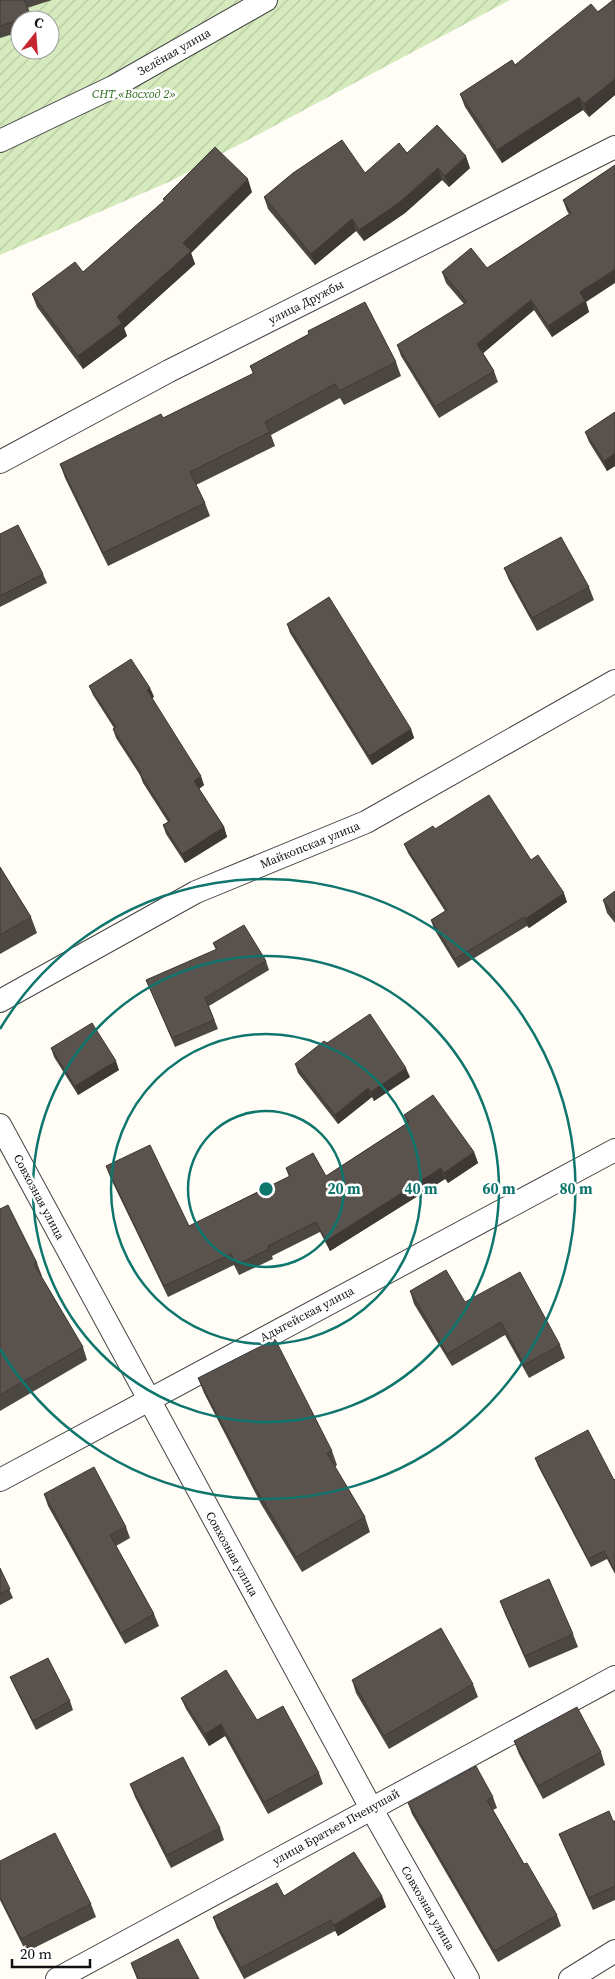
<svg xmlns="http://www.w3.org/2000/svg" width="615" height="1979" font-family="'Source Serif 4',serif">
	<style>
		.garden { fill: url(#garden-furrows); fill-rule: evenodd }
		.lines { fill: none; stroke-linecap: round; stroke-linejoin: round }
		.street-casing { stroke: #444; stroke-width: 24 }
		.street { stroke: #fff; stroke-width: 22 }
		.wall { fill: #4d4742 }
		.shaded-wall { fill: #3f3936 }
		.building { fill: #5a524d; stroke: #3f3936 }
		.ring { fill: none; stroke: #0f766e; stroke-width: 2.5 }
		.labels { text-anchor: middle; stroke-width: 5; stroke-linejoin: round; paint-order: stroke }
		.street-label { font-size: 12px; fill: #111; stroke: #fff }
		.park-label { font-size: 12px; font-style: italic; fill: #2f6b1f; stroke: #fff }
		.centre { fill: #0f766e; stroke: #fff; stroke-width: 2.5 }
		.ring-label { font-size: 15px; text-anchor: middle; font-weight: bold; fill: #0f766e; stroke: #fff; stroke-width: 5; stroke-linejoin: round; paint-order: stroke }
	</style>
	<defs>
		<pattern id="garden-furrows" width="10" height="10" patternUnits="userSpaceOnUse" patternTransform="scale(1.25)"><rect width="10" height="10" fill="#d5ebbd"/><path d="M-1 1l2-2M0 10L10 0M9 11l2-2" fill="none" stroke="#b6c8a1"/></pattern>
	</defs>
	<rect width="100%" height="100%" fill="#fffdf5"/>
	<!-- garden -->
	<path class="garden" d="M0 0H510L171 181 0 255ZM20 20H50V50H20Z"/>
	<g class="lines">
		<!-- street casing -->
		<g class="street-casing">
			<g id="street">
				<path d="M0 141 113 87 266 0"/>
				<path d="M0 462 169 371 615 147"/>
				<path d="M0 1001 196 892 366 822 615 681"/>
				<path d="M0 1125 371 1808 468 1979"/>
				<path d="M0 1480 615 1150"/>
				<path d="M57 1979 615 1677"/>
				<path d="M570 1979 615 1951"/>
			</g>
		</g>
		<!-- street -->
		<use href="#street" class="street"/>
	</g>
	<!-- wall -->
	<g class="wall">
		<path d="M0 0H52L27 8 32 20H20V32L0 38Z"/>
		<path d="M615 0V95L589 117 583 110 502 163 465 107 460 94 515 65Z"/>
		<path d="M407 153 470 168 449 187 442 180 405 213 364 241 356 231 315 265 268 209 264 197 365 173Z"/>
		<path d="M615 165 586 302 589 312 552 337 534 310 483 353 494 371 498 382 439 418 401 356 397 345 464 304 446 283 442 272 487 268 569 214 567 211 563 200Z"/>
		<path d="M252 192 191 253 195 264 124 328 127 336 83 369 37 307 32 294 83 272 164 201 163 199Z"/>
		<path d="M308 331 396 362 401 376 344 405 340 398 271 435 275 446 196 485 205 503 210 516 108 566 65 478 60 464 163 418 253 374 250 366 309 334Z"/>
		<path d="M615 412V466L607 471 589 442 585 432Z"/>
		<path d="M0 534 43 574 47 583 0 607Z"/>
		<path d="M504 568 589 587 594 600 537 631 509 580Z"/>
		<path d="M287 624 411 729 414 738 372 765 290 633Z"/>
		<path d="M89 686 150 688 154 697 152 698 204 785 199 789 224 827 227 837 185 863 166 834 163 825 168 822 143 783 140 775 116 738 113 729 114 728 93 695Z"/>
		<path d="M435 829 531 860 567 902 529 928 527 926 458 968 434 929 431 920 445 911 408 853 404 844Z"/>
		<path d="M0 867 31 917 37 933 0 954Z"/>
		<path d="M615 891V923L607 913 603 900Z"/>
		<path d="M213 943 266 961 269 970 209 1006 218 1029 175 1047 146 980 216 950Z"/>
		<path d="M327 1043 410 1077 374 1101 372 1097 338 1124 298 1073 295 1064Z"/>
		<path d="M51 1048 119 1070 78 1095 54 1057Z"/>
		<path d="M404 1115 474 1152 478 1163 448 1183 445 1179 330 1251 320 1232 272 1256 273 1259 239 1275 234 1265 168 1297 110 1177 106 1166 189 1226 289 1177 286 1168 326 1176 407 1123Z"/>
		<path d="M0 1209 37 1263 42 1276H41L83 1347 87 1360 0 1411Z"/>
		<path d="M410 1291 465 1302 560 1345 565 1358 529 1378 505 1335 452 1366 414 1304Z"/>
		<path d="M198 1378 332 1451 337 1465 335 1467 365 1517 370 1532 302 1572 261 1504 204 1393Z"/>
		<path d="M535 1458 614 1480 615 1479V1574L607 1559 591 1567 538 1466Z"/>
		<path d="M44 1494 126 1527 130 1538 116 1546 154 1614 159 1626 125 1644 48 1506Z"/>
		<path d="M0 1568 13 1598 0 1605Z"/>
		<path d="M500 1601 573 1634 578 1647 529 1668 505 1614Z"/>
		<path d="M10 1677 70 1701 73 1710 36 1730 14 1686Z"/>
		<path d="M352 1680 473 1684 478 1697 389 1749 356 1693Z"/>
		<path d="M181 1698 257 1720 319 1773 323 1784 268 1814 225 1736 209 1746 186 1709Z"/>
		<path d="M514 1741 601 1752 605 1765 543 1799 519 1754Z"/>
		<path d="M130 1784 220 1828 224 1840 171 1868 135 1797Z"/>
		<path d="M493 1797 497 1808 493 1810 524 1864 557 1915 561 1926 498 1962 412 1814 408 1803Z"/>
		<path d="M613 1821H615V1900L593 1910 564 1846 559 1834Z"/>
		<path d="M0 1861 91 1904 96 1917 26 1952 0 1900Z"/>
		<path d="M284 1896H382L386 1907 338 1936 335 1931 244 1979 217 1928 213 1917Z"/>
		<path d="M131 1963 199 1979H137Z"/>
	</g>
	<!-- shaded-wall -->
	<g class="shaded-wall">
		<path d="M615 79V95L589 117 584 104Z"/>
		<path d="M579 97 583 110 502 163 497 150Z"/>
		<path d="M466 156 470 168 449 187 445 176Z"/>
		<path d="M438 168 442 180 405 213 364 241 359 230Z"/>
		<path d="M248 179 252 192 191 253 195 264 124 328 127 336 83 369 78 356 117 317 183 243Z"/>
		<path d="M352 219 356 231 315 265 311 254Z"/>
		<path d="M615 269V283L586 302 589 312 552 337 548 326 580 292Z"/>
		<path d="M531 300 534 310 481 355 477 344Z"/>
		<path d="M614 454 615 456V466L607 471 604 461Z"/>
		<path d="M150 688 154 697 150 699 147 690Z"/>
		<path d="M411 729 414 738 372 765 369 756Z"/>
		<path d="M201 776 204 785 197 790 194 781Z"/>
		<path d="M224 827 227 837 185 863 182 854Z"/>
		<path d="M564 893 567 902 529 928 525 919Z"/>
		<path d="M116 1061 119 1070 78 1095 75 1086Z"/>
		<path d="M406 1068 410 1077 374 1101 371 1092Z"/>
		<path d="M368 1088 372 1097 338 1124 335 1115Z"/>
		<path d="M474 1152 478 1163 448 1183 444 1173Z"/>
		<path d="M441 1168 445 1179 330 1251 326 1241Z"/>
		<path d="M221 1724 225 1736 209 1746 205 1734Z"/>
		<path d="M382 1896 386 1907 338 1936 334 1925Z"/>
	</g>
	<!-- building -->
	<g class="building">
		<path d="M0 0H24L31 16 0 26Z"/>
		<path d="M613 0H615V79L584 104 579 97 497 150 460 94 512 60 515 65 591 4 598 12Z"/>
		<path d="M437 125 466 156 445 176 438 168 400 202 359 230 352 219 311 254 264 197 293 173 342 140 365 173 399 143 407 153Z"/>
		<path d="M215 147 248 179 183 243 191 251 117 317 122 323 78 356 32 294 75 262 83 272 165 200 163 199Z"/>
		<path d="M615 165V269L580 292 585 301 548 326 531 300 477 344 494 371 435 407 397 345 467 302 442 272 471 248 487 268 571 213 563 200Z"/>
		<path d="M365 302 396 362 339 391 335 384 265 422 270 432 190 472 205 503 103 553 60 464 161 414 163 418 254 373 250 366 309 334 308 331Z"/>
		<path d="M615 412V455L614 454 604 461 585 432Z"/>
		<path d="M18 525 43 574 0 596V534Z"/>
		<path d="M561 537 589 587 532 618 504 568Z"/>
		<path d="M329 597 411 729 369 756 287 624Z"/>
		<path d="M131 659 150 688 147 690 201 776 194 781 224 827 182 854 163 825 170 821 140 774 141 773 113 729 116 727 89 686Z"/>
		<path d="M489 795 531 860 538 855 564 893 525 919 524 917 455 959 431 920 447 910 404 844 433 826 435 829Z"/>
		<path d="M0 867 31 917 0 935Z"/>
		<path d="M615 891V917L603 900Z"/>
		<path d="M244 925 266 961 205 998 214 1020 172 1038 146 980 217 949 213 943Z"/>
		<path d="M370 1014 406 1068 371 1092 368 1088 335 1115 295 1064 324 1041 327 1043Z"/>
		<path d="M92 1023 116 1061 75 1086 51 1048Z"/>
		<path d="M433 1095 474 1152 444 1173 441 1168 326 1241 316 1222 268 1246 269 1249 236 1265 231 1254 164 1286 106 1166 150 1145 189 1226 290 1176 286 1168 313 1153 326 1176 409 1122 404 1115Z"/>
		<path d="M8 1205 37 1263 34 1264 83 1347 0 1395V1209Z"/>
		<path d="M446 1270 465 1302 520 1272 560 1345 524 1365 501 1322 447 1354 410 1291Z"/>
		<path d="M275 1339 332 1451 327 1453 365 1517 296 1557 256 1489 198 1378Z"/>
		<path d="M588 1430 614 1480 615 1479V1571L604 1551 588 1559 535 1458Z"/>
		<path d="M94 1467 126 1527 110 1535 154 1614 121 1633 44 1494Z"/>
		<path d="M0 1568 10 1589 0 1594Z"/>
		<path d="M549 1579 573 1634 525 1656 500 1601Z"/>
		<path d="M441 1628 473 1684 384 1736 352 1680Z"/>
		<path d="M48 1658 70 1701 33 1721 10 1677Z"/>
		<path d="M226 1670 257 1720 283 1706 319 1773 264 1802 221 1724 205 1734 181 1698Z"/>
		<path d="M577 1707 601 1752 538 1786 514 1741Z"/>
		<path d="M183 1757 220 1828 167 1855 130 1784Z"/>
		<path d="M476 1766 493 1797 487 1800 524 1864 527 1863 557 1915 494 1951 408 1803Z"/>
		<path d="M609 1811 613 1821H615V1886L589 1898 559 1834Z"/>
		<path d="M55 1833 91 1904 21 1939 0 1897V1861Z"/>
		<path d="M354 1852 382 1896 334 1925 331 1920 241 1968 213 1917 277 1883 284 1896Z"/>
		<path d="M178 1939 199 1979H138L131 1963Z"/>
	</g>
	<!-- distance rings -->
	<g class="ring">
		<circle cx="266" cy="1189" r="78"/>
		<circle cx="266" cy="1189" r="155"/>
		<circle cx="266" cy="1189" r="233"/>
		<path d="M0 1029A310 310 0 1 1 0 1349"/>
	</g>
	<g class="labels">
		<!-- street labels -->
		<g class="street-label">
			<text transform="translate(174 52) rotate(-30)" y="4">Зелёная улица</text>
			<text transform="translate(306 302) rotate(-27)" y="4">улица Дружбы</text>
			<text transform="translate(310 845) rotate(-22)" y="4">Майкопская улица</text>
			<text transform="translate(39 1197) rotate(62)" y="4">Совхозная улица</text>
			<text transform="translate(307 1314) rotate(-28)" y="4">Адыгейская улица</text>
			<text transform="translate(232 1554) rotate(61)" y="4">Совхозная улица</text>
			<text transform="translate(336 1827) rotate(-29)" y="4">улица Братьев Пченушай</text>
			<text transform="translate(428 1908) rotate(60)" y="4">Совхозная улица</text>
		</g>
		<!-- park labels -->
		<g class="park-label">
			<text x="134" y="98">СНТ «Восход 2»</text>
		</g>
	</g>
	<circle cx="266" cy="1189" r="8" class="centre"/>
	<g class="ring-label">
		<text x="344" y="1194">20 m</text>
		<text x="421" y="1194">40 m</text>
		<text x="499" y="1194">60 m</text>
		<text x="576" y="1194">80 m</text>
	</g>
	<!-- north arrow -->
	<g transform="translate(35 35) rotate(17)"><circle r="24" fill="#ffffff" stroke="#a0a0a0"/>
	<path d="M0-4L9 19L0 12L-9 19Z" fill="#c4262e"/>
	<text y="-8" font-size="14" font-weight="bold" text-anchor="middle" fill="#111111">С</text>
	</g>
	<!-- scale -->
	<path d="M12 1959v8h78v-8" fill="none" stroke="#111111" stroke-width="2.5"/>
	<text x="20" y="1959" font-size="15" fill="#111111" stroke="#ffffff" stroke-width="4" paint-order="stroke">20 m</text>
</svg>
